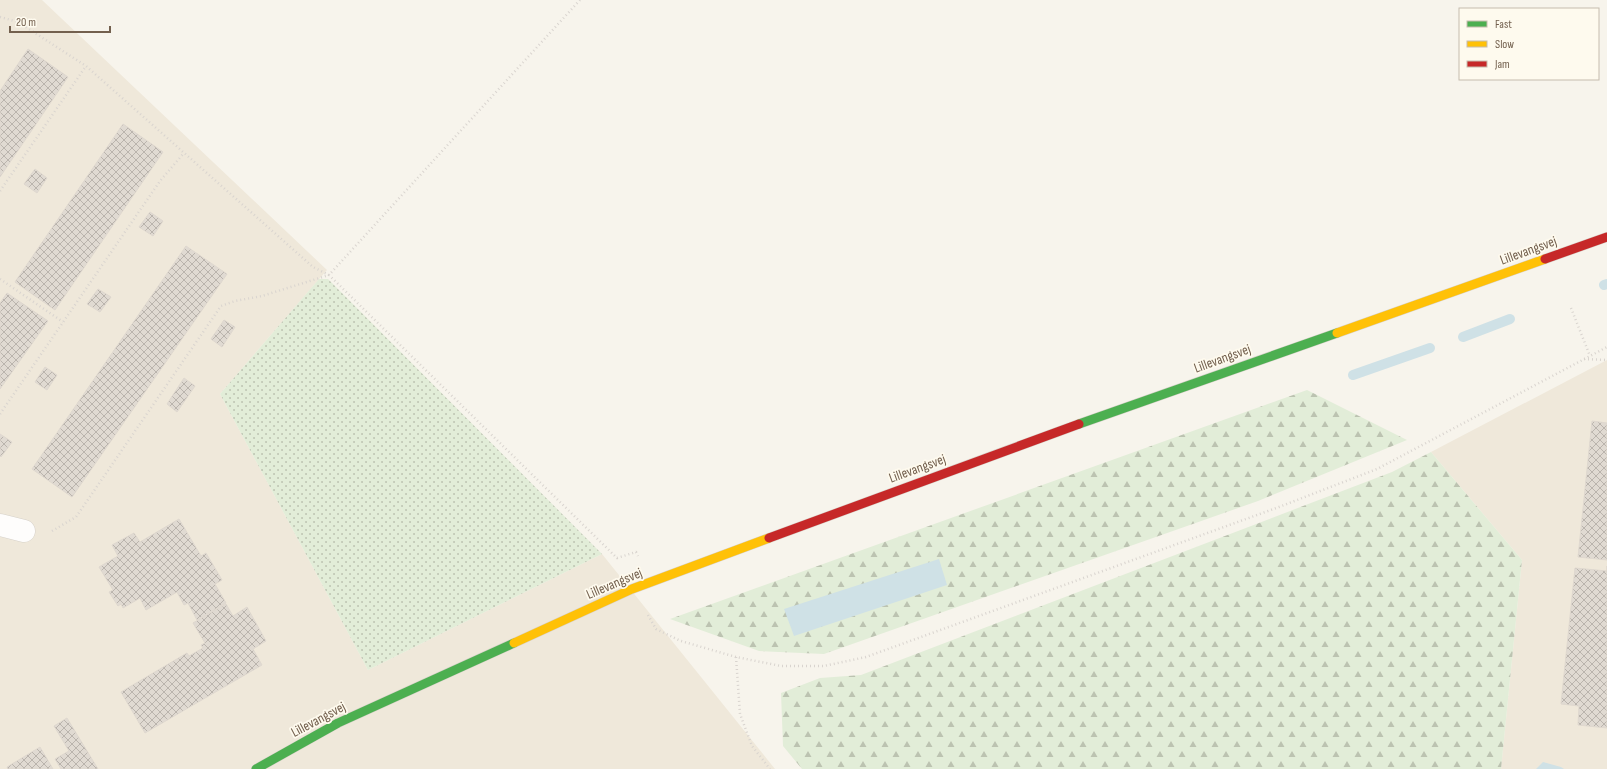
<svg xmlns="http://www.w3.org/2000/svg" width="1607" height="769" font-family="'Sofia Sans Condensed',sans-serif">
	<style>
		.residential { fill: #efe8da }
		.grass { fill: url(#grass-dots) }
		.forest { fill: url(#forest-firs) }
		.water { fill: #cfe1e6 }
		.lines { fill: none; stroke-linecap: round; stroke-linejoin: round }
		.stream { stroke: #cfe1e6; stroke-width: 10 }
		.building { fill: url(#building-cross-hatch); stroke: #dfd8cf }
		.street-casing { stroke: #d6d1ca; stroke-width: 23 }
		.fast-casing { stroke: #d7d1ca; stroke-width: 10 }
		.slow-casing { stroke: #d7d1ca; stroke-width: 10 }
		.jam-casing { stroke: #d7d1ca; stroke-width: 10 }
		.path { stroke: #d9d4cf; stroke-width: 2.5; stroke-dasharray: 1 3; stroke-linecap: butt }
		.street { stroke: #fefdfc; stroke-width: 22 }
		.fast { stroke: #4caf50; stroke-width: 9 }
		.slow { stroke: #ffc107; stroke-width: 9 }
		.jam { stroke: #c62828; stroke-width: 9 }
		.labels { text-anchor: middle; stroke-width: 3.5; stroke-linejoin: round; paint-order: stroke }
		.street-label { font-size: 14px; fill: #73604e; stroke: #fefaee }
	</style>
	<defs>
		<pattern id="grass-dots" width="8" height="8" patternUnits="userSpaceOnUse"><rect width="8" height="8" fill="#e2edd8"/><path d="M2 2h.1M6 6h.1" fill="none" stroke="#bcc3b1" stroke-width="1.8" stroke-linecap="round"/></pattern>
		<pattern id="forest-firs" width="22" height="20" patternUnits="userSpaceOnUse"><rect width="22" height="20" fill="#e2edd8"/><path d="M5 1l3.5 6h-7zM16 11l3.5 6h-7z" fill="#bcc3b1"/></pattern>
		<pattern id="building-cross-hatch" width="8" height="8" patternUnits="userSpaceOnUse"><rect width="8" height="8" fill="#e0dad2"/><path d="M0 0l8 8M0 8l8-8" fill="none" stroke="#bab4ad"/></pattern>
	</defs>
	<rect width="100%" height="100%" fill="#f7f4ec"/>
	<!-- residential -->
	<g class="residential">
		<path d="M0 0H42L327 270 220 394 368 670 602 554 775 769H0Z"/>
		<path d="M1607 360V769H1501L1522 560 1431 452Z"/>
	</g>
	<!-- grass -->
	<path class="grass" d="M319 279H328L602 554 368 670 220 394Z"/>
	<!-- forest -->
	<g class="forest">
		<path d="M1307 390 1407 440 1258 501 824 654 759 651 670 619Z"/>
		<path d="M1431 452 1522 560 1501 769H802L783 746 781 693 820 678 861 675 1392 472Z"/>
	</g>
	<!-- water -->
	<g class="water">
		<path d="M939 559 947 585 794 636 784 609Z"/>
		<path d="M1543 762 1561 767 1564 769H1536Z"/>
	</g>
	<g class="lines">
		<!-- stream -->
		<g class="stream">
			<path d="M1604 285 1607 284"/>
			<path d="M1463 337 1510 319"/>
			<path d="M1353 375 1430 348"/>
		</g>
	</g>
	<!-- building -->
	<g class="building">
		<path d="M28 49 68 77 0 177V91Z"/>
		<path d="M123 124 163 152 55 310 15 282Z"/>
		<path d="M35 169 47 178 37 193 24 184Z"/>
		<path d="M150 212 163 221 153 236 139 227Z"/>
		<path d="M186 246 227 274 72 497 32 469Z"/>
		<path d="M98 289 111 297 100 312 87 304Z"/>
		<path d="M7 293 48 321 0 389V303Z"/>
		<path d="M224 320 235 327 222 347 211 339Z"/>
		<path d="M45 367 57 375 47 390 35 382Z"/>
		<path d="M184 378 195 386 177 412 167 404Z"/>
		<path d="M1592 421 1607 423V560L1578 557Z"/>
		<path d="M0 434 12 442 1 457 0 456Z"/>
		<path d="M179 519 201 556 206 553 222 580 215 584 226 603 197 620 188 603 184 605 177 592 146 610 140 598 123 608 121 604 118 606 109 592 113 590 99 567 118 556 112 545 134 533 140 542Z"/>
		<path d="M1607 566V728L1578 725 1579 706 1561 704 1575 568 1607 571Z"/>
		<path d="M226 604 233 616 247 607 266 641 253 649 262 665 145 733 121 692 187 653 189 656 203 648 201 645 205 643 193 623Z"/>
		<path d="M67 718 98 769H61L55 759 69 751 54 726Z"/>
		<path d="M40 747 53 769H8L7 767Z"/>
	</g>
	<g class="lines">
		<!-- street casing -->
		<g class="street-casing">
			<path id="street" d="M0 525 24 531"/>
		</g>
		<!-- fast casing -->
		<g class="fast-casing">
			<g id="fast">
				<path d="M1079 424 1337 333"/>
				<path d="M256 769 338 723 514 643"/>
			</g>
		</g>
		<!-- slow casing -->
		<g class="slow-casing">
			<g id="slow">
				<path d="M1337 333 1545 259"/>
				<path d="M514 643 632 589 769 538"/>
			</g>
		</g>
		<!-- jam casing -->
		<g class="jam-casing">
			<g id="jam">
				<path d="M1545 259 1607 237"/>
				<path d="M769 538 1079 424"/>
			</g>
		</g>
		<!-- path -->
		<g class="path">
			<path d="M580 0 329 275 617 558 636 552 638 556"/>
			<path d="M0 17 18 22 86 66 313 267 329 275"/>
			<path d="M0 191 86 66"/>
			<path d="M0 279 63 322"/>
			<path d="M1571 308 1590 356"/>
			<path d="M1584 359 1607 360"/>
			<path d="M0 414 160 181 184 153"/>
			<path d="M52 531 76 517 221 306 235 301 262 296 329 275"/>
			<path d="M648 615 656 629 681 641 736 657 781 666H824L866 657 1279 507 1377 469 1607 347"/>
			<path d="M736 657 740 714 752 746 770 769"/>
		</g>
		<!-- street -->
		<use href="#street" class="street"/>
		<!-- fast -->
		<use href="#fast" class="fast"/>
		<!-- slow -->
		<use href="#slow" class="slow"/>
		<!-- jam -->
		<use href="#jam" class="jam"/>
	</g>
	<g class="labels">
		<!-- street labels -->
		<g class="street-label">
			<text transform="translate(1528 250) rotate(-20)" y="5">Lillevangsvej</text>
			<text transform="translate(1222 358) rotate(-20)" y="5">Lillevangsvej</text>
			<text transform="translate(917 468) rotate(-20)" y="5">Lillevangsvej</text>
			<text transform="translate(614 583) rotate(-23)" y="5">Lillevangsvej</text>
			<text transform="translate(318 719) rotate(-28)" y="5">Lillevangsvej</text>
		</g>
	</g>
	<!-- legend -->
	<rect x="1459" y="8" width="140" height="72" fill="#fefaee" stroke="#c6bcae"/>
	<rect x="1467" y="21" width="20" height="6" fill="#4caf50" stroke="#c6bcae"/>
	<text x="1495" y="28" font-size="12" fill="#73604e">Fast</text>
	<rect x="1467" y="41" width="20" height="6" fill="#ffc107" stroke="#c6bcae"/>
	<text x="1495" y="48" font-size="12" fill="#73604e">Slow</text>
	<rect x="1467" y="61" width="20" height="6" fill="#c62828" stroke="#c6bcae"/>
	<text x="1495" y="68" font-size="12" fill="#73604e">Jam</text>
	<!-- scale -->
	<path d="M10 26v6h100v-6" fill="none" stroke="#73604e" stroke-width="2"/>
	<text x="16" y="26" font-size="12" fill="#73604e" stroke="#fefaee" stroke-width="3" paint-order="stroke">20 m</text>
</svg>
